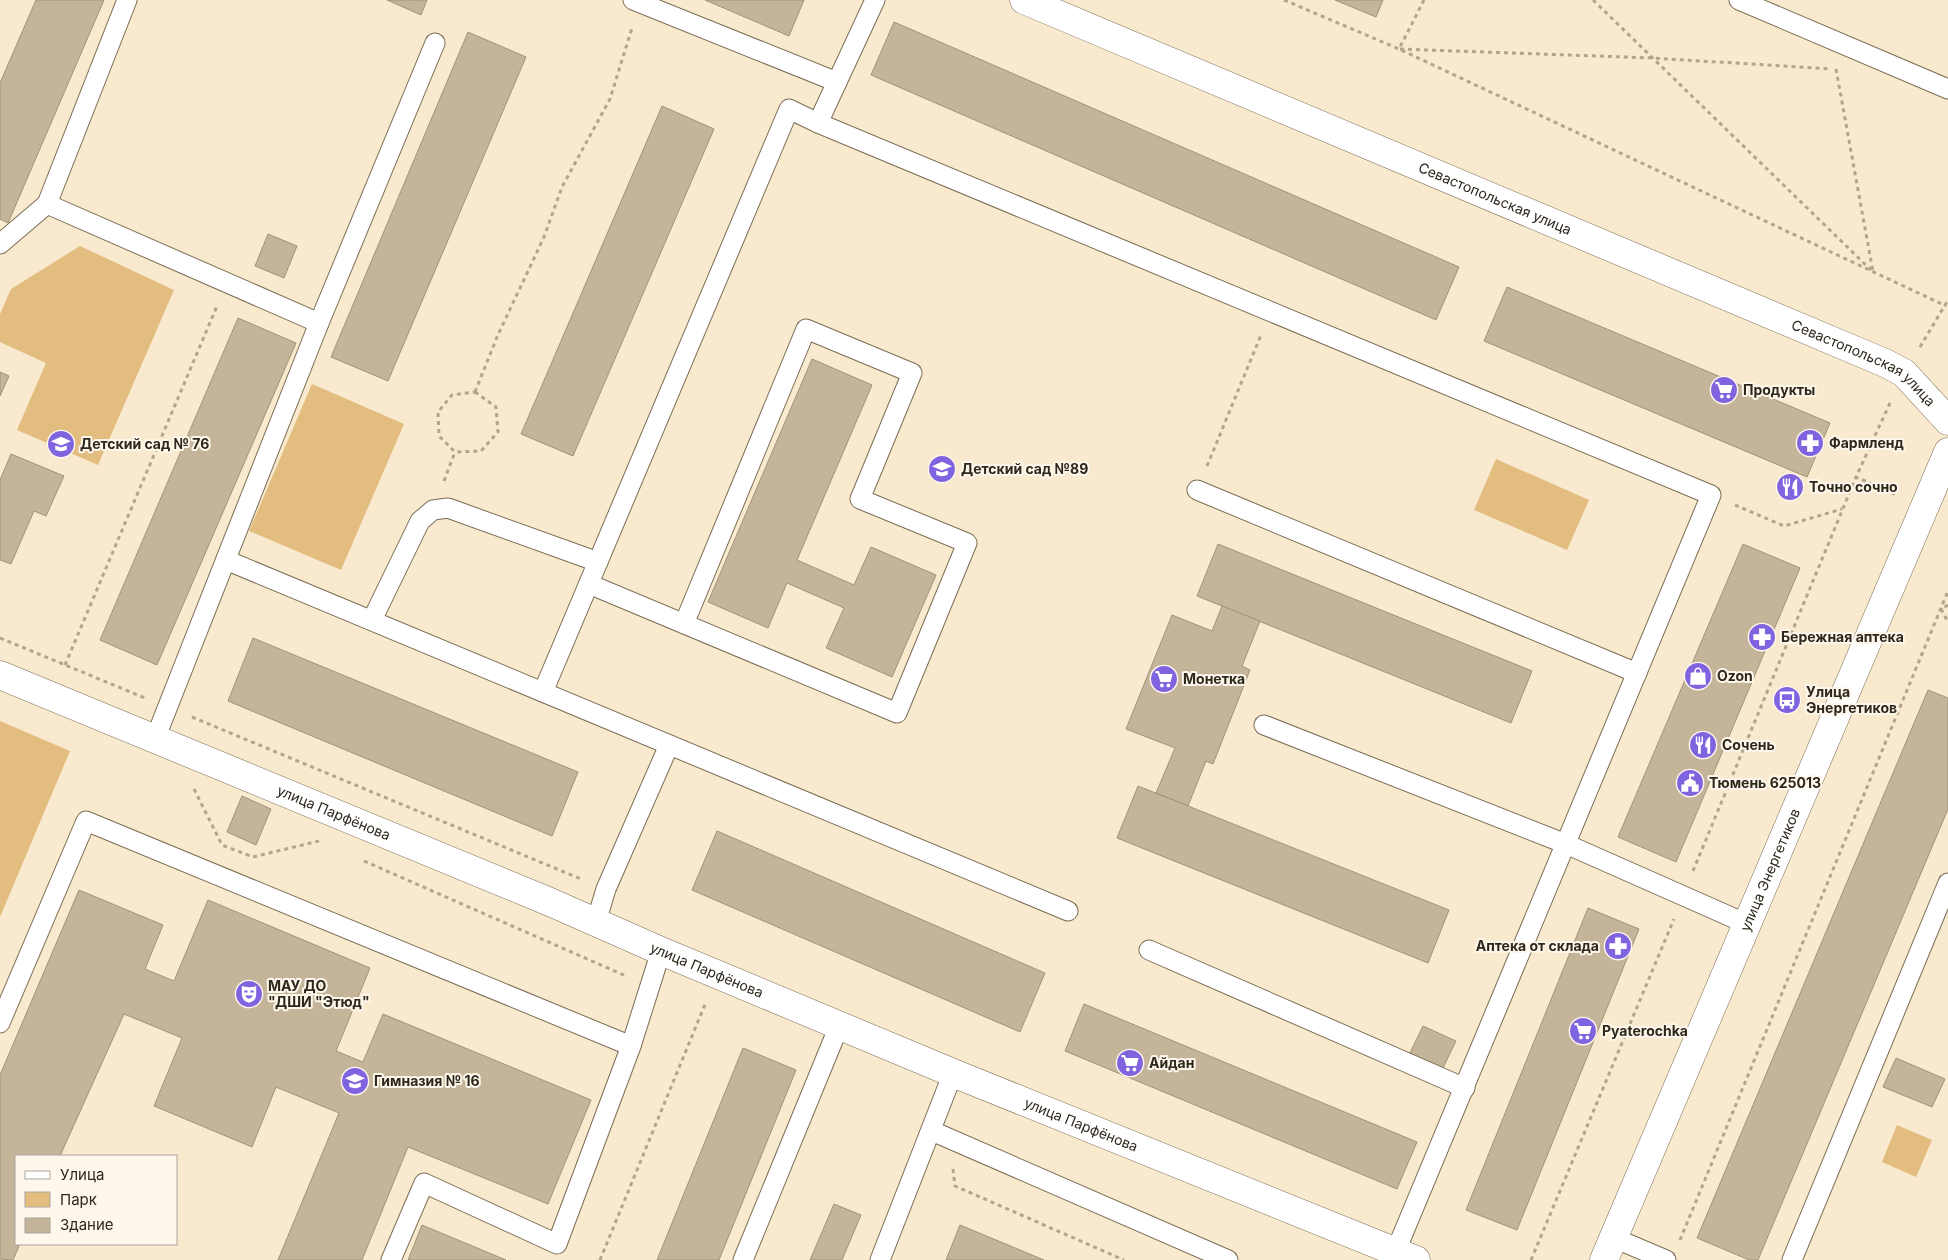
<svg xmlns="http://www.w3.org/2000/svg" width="1948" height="1260" font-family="Inter,sans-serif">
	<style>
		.green { fill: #e2bd7f }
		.building { fill: #c4b49a; stroke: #a19279 }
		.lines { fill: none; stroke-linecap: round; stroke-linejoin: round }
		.lane-casing { stroke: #7b6d55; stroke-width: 21 }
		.street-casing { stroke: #7b6d55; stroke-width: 29 }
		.secondary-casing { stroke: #7b6d55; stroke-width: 29 }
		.path { stroke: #b1a58f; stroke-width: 3; stroke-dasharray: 4 4; stroke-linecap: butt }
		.lane { stroke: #fff; stroke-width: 19 }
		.street { stroke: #fff; stroke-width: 28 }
		.secondary { stroke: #fff; stroke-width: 28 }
		.labels { text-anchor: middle; stroke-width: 4; stroke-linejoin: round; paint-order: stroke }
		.street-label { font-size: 14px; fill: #2d271c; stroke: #fef7ec }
		.poi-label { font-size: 14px; font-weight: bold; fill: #2d271c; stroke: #fef7ec; text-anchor: start }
	</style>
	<rect width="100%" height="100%" fill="#f9e9ce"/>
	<!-- green -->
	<g class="green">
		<path d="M80 246 174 290 98 465 17 430 46 363 0 342V314L11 289Z"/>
		<path d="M312 384 404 424 341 570 249 531Z"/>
		<path d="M1496 459 1589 500 1567 550 1474 510Z"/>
		<path d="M0 721 70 751 0 917Z"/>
		<path d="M1897 1125 1932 1140 1916 1177 1882 1162Z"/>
	</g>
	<!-- building -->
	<g class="building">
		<path d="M36 0H104L8 223 0 219V83Z"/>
		<path d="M387 0H427L421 15Z"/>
		<path d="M705 0H804L789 36Z"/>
		<path d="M1335 0H1383L1376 17Z"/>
		<path d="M894 22 1459 267 1436 320 871 75Z"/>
		<path d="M468 32 526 57 388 381 331 357Z"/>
		<path d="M662 106 714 129 573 456 521 434Z"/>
		<path d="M268 234 297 246 284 278 255 266Z"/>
		<path d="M1507 287 1830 423 1807 477 1484 341Z"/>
		<path d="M238 318 296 343 157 665 100 640Z"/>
		<path d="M812 359 872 385 797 560 854 585 871 547 936 575 892 677 826 648 844 608 787 583 768 628 708 602Z"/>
		<path d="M0 372 9 376 0 396Z"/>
		<path d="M11 454 64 476 46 516 34 511 11 564 0 560V480Z"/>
		<path d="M1218 544 1532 671 1511 723 1197 596Z"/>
		<path d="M1743 544 1800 568 1676 862 1618 837Z"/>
		<path d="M1222 606 1260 621 1242 666 1250 670 1213 764 1206 761 1188 806 1156 793 1175 748 1126 729 1172 615 1212 631Z"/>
		<path d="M253 638 578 772 552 836 228 701Z"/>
		<path d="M1928 690 1948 698V809L1758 1260H1749L1697 1238Z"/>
		<path d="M1138 786 1449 910 1428 963 1117 838Z"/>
		<path d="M242 796 271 809 256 845 227 832Z"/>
		<path d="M717 831 1045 973 1020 1032 692 890Z"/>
		<path d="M79 890 163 925 145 969 174 981 208 900 370 968 336 1051 363 1062 383 1014 591 1100 548 1204 408 1147 362 1260H278L339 1113 276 1087 252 1147 154 1106 182 1038 124 1014 60 1156H16V1244H20L13 1260 0 1259V1075Z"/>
		<path d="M1588 908 1639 929 1517 1230 1466 1210Z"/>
		<path d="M1084 1004 1417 1142 1397 1189 1065 1051Z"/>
		<path d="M1423 1026 1456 1041 1442 1070 1409 1055Z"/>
		<path d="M743 1048 796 1070 719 1260H657Z"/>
		<path d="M1896 1058 1945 1079 1932 1107 1883 1087Z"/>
		<path d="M834 1204 861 1215 842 1260H810Z"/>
		<path d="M422 1225 506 1260H408Z"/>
		<path d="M960 1225 1044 1260H946Z"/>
	</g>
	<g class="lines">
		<!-- lane casing -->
		<g class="lane-casing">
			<g id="lane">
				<path d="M633 0 837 82"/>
				<path d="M875 0 818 123 1711 495 1392 1260"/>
				<path d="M1739 0 1948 89"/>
				<path d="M47 204 319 323 435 43"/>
				<path d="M0 244 47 204 127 0"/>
				<path d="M1197 490 1637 673"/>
				<path d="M226 560 1068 911"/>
				<path d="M589 584 897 713 967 543 860 499 912 373 806 329 684 624"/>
				<path d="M372 620 420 521 433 510 448 508 598 562"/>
				<path d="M543 692 789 109 818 123"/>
				<path d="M1264 725 1566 844 1747 924"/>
				<path d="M155 739 319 323"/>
				<path d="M596 922 606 889 669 745"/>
				<path d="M1149 950 1465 1088"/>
				<path d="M0 1023 86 821 631 1046"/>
				<path d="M932 1131 1228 1260"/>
				<path d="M1614 1238 1666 1260"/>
				<path d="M391 1260 424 1183 557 1244 631 1046 661 951"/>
				<path d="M743 1260 839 1026"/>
				<path d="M880 1260 953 1073"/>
				<path d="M1792 1260 1948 883"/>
			</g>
		</g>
		<!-- street casing -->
		<g class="street-casing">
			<g id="street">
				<path id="s1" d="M0 675 550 902 661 951 953 1073 1416 1260"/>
			</g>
		</g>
		<!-- secondary casing -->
		<g class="secondary-casing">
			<g id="secondary">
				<path id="s2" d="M1024 0 1885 363 1904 373 1948 421"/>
				<path id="s3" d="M1604 1260 1948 452"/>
			</g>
		</g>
		<!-- path -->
		<g class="path">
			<path d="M1284 0 1399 49 1946 306"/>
			<path d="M1424 0 1399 49 1653 58 1831 69"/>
			<path d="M1593 0 1871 270"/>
			<path d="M1836 69 1873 272"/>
			<path d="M1920 347 1948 300"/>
			<path d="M475 392 497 337 544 237 562 187 610 99 632 28"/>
			<path d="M475 392 496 407 498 432 481 451 455 452 439 436 438 412 452 395Z"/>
			<path d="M1890 403 1856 477 1897 495"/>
			<path d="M1207 466 1261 335"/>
			<path d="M444 481 455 452"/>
			<path d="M1735 505 1784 526 1842 509"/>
			<path d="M1948 605 1941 609 1948 622"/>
			<path d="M0 638 145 698"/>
			<path d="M65 665 217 306"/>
			<path d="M192 717 581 879"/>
			<path d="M194 789 222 845 253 857 319 841"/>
			<path d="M364 861 626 976"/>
			<path d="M1693 871 1856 477"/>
			<path d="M953 1169 955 1186 1124 1260"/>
			<path d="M1680 1240 1948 591"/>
			<path d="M600 1260 706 1002"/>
			<path d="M1531 1260 1674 919"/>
		</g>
		<!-- lane -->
		<use href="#lane" class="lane"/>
		<!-- street -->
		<use href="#street" class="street"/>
		<!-- secondary -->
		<use href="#secondary" class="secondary"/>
	</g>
	<!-- icons -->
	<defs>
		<g id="supermarket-disc" transform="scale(1.4375)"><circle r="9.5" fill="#8063de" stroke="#fef7ec"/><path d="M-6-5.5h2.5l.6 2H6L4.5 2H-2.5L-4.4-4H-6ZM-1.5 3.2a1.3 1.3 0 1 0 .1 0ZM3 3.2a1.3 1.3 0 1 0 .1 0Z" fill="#fff"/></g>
		<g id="pharmacy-disc" transform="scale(1.4375)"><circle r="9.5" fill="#8063de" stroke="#fef7ec"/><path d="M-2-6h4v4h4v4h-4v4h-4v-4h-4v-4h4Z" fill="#fff"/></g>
		<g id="school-disc" transform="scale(1.4375)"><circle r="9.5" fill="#8063de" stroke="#fef7ec"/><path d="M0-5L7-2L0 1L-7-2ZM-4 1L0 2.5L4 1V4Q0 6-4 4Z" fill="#fff"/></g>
		<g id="restaurant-disc" transform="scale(1.4375)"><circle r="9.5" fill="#8063de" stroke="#fef7ec"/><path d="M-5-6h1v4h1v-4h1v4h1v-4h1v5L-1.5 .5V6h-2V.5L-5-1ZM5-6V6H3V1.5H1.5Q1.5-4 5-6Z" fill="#fff"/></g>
		<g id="shop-disc" transform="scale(1.4375)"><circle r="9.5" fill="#8063de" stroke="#fef7ec"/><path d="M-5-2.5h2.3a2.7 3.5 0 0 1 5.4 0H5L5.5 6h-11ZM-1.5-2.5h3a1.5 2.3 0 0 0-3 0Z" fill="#fff"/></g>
		<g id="bus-disc" transform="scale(1.4375)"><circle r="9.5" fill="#8063de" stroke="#fef7ec"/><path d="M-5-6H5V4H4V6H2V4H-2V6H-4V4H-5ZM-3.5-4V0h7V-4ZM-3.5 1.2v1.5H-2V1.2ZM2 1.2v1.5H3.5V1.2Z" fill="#fff"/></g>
		<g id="civic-disc" transform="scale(1.4375)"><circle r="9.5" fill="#8063de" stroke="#fef7ec"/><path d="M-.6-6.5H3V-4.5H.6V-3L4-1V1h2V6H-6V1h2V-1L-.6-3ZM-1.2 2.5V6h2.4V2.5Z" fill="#fff"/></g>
		<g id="theatre-disc" transform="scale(1.4375)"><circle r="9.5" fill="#8063de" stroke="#fef7ec"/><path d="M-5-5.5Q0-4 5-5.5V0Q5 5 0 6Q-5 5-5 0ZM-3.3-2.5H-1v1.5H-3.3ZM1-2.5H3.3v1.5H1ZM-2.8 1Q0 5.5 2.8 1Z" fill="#fff"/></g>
	</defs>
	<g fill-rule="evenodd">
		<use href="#supermarket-disc" x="1724" y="390"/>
		<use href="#pharmacy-disc" x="1810" y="443"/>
		<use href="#school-disc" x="61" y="444"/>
		<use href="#school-disc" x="942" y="469"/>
		<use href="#restaurant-disc" x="1790" y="487"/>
		<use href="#pharmacy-disc" x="1762" y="637"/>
		<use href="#shop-disc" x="1698" y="676"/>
		<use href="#supermarket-disc" x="1164" y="679"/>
		<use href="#bus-disc" x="1787" y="700"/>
		<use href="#restaurant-disc" x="1703" y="745"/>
		<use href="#civic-disc" x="1690" y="783"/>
		<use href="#pharmacy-disc" x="1618" y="946"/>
		<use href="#theatre-disc" x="249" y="994"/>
		<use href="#supermarket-disc" x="1583" y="1031"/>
		<use href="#supermarket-disc" x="1130" y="1063"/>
		<use href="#school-disc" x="355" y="1081"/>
	</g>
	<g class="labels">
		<!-- street labels -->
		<g class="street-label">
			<text dy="5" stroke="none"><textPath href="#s2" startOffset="511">Севастопольская улица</textPath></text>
			<text dy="5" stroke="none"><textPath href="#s2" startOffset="916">Севастопольская улица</textPath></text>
			<text dy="5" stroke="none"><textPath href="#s1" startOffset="361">улица Парфёнова</textPath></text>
			<text dy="5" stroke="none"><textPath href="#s3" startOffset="424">улица Энергетиков</textPath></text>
			<text dy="5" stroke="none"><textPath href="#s1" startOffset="766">улица Парфёнова</textPath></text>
			<text dy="5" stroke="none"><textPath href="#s1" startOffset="1171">улица Парфёнова</textPath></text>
		</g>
		<!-- poi labels -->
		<g class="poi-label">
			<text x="1743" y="395">Продукты</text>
			<text x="1829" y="448">Фармленд</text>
			<text x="80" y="449">Детский сад № 76</text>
			<text x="961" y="474">Детский сад №89</text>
			<text x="1809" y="492">Точно сочно</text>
			<text x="1781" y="642">Бережная аптека</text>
			<text x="1717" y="681">Ozon</text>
			<text x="1183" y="684">Монетка</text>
			<text x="1806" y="697">Улица<tspan x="1806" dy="16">Энергетиков</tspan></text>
			<text x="1722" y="750">Сочень</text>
			<text x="1709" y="788">Тюмень 625013</text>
			<text x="1599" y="951" text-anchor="end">Аптека от склада</text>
			<text x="268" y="991">МАУ ДО<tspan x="268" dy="16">"ДШИ "Этюд"</tspan></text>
			<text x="1602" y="1036">Pyaterochka</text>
			<text x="1149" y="1068">Айдан</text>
			<text x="374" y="1086">Гимназия № 16</text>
		</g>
	</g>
	<!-- legend -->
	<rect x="15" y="1155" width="162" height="90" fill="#fef7ec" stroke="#aaa499"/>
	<rect x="25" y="1171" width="25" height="8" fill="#ffffff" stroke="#aaa499"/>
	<text x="60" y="1180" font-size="15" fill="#2d271c">Улица</text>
	<rect x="25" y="1192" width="25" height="15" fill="#e2bd7f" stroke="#aaa499"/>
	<text x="60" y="1205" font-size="15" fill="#2d271c">Парк</text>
	<rect x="25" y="1218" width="25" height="15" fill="#c4b49a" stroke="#aaa499"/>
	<text x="60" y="1230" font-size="15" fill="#2d271c">Здание</text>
</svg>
